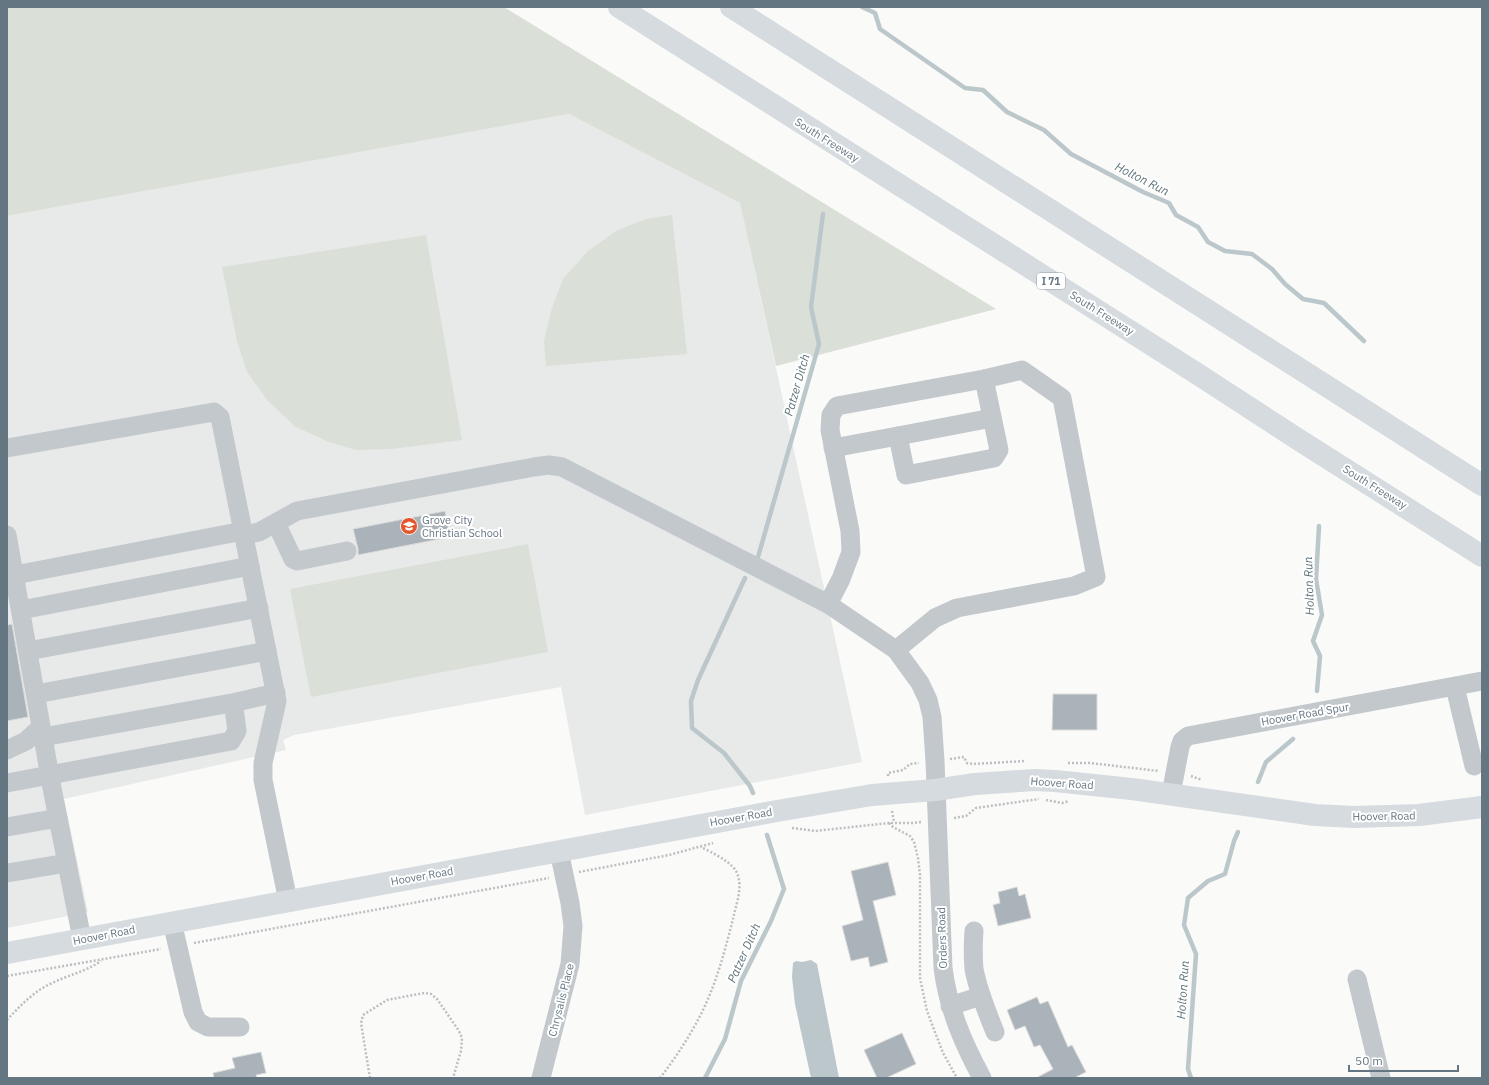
<svg xmlns="http://www.w3.org/2000/svg" width="1489" height="1085" font-family="'IBM Plex Sans',sans-serif">
	<style>
		.built { fill: #e8e9e9 }
		.green { fill: #dadfd7 }
		.water { fill: #bbc7cb }
		.lines { fill: none; stroke-linecap: round; stroke-linejoin: round }
		.stream { stroke: #bbc7cb; stroke-width: 4.5 }
		.building { fill: #aab3b9; stroke: #dcdcda }
		.path { stroke: #bbbfc2; stroke-width: 2.5; stroke-dasharray: 2 2; stroke-linecap: butt }
		.minor { stroke: #c3c8cc; stroke-width: 19 }
		.major { stroke: #d6dbdf; stroke-width: 22 }
		.highway { stroke: #d6dbdf; stroke-width: 22 }
		.labels { text-anchor: middle; stroke-width: 4; stroke-linejoin: round; paint-order: stroke }
		.shield { fill: #fff; stroke: #939fa8; stroke-width: 1 }
		.shield-label { font-size: 10px; font-weight: bold; fill: #657683 }
		.street-label { font-size: 11px; fill: #657683; stroke: #fff }
		.poi-label { font-size: 11px; fill: #657683; stroke: #fff; text-anchor: start }
		.water-label { font-size: 12px; font-style: italic; fill: #60757c; stroke: #fff }
	</style>
	<rect width="100%" height="100%" fill="#fafaf8"/>
	<!-- built -->
	<path class="built" d="M569 114 740 203 862 762 585 815 561 687 294 735 283 740 286 750 64 799 88 912 7 928V216Z"/>
	<!-- green -->
	<g class="green">
		<path d="M7 7H504L996 309 776 366 740 203 569 114 7 216Z"/>
		<path d="M672 215 687 354 546 366 544 341 551 311 563 279 588 251 616 231 646 219Z"/>
		<path d="M426 235 462 440 391 449 356 450 329 442 296 427 268 401 247 372 237 341 222 267Z"/>
		<path d="M528 544 548 652 311 697 290 589Z"/>
	</g>
	<!-- water -->
	<path class="water" d="M811 960 817 964 839 1078H811L795 1004 792 977 793 963 796 961 802 962Z"/>
	<g class="lines">
		<!-- stream -->
		<g class="stream">
			<path d="M862 7 875 13 880 29 965 88 983 90 1007 112 1044 130 1071 154 1143 192 1169 203 1176 215 1198 227 1208 242 1225 251 1252 254 1272 269 1285 284 1303 299 1324 303 1364 341"/>
			<path d="M758 557 819 344 811 307 823 214"/>
			<path d="M745 578 698 680 691 701 692 728 724 753 750 786 753 793"/>
			<path d="M1317 691 1320 656 1313 641 1322 615 1316 579 1319 526"/>
			<path d="M1258 782 1266 762 1293 739"/>
			<path d="M705 1078 725 1039 741 981 771 921 784 889 767 835"/>
			<path d="M1191 1078 1188 1069 1196 954 1184 925 1188 898 1208 881 1225 874 1234 841 1238 832"/>
		</g>
	</g>
	<!-- building -->
	<g class="building">
		<path d="M445 511 450 537 358 555V549L353 529Z"/>
		<path d="M12 624 28 717 7 721V625Z"/>
		<path d="M1053 694H1097V730H1052Z"/>
		<path d="M888 862 896 895 873 901 888 962 870 967 868 957 851 961 842 926 863 920 851 871Z"/>
		<path d="M1017 887 1019 896 1025 894 1031 918 998 926 993 905 1000 903 998 892Z"/>
		<path d="M1037 997 1040 1004 1048 1001 1068 1047 1072 1045 1086 1072 1074 1078H1036L1053 1069 1040 1045 1034 1047 1025 1026 1015 1030 1007 1010Z"/>
		<path d="M902 1033 916 1064 886 1078H877L864 1050Z"/>
		<path d="M261 1052 266 1073 256 1075 257 1078H214L213 1073 235 1068 232 1058Z"/>
	</g>
	<g class="lines">
		<!-- path -->
		<g class="path">
			<path d="M950 759 964 757 967 763 973 764 1025 761"/>
			<path d="M1068 763H1090L1159 771"/>
			<path d="M888 776V773L903 770 910 764 919 763"/>
			<path d="M1191 776 1202 780"/>
			<path d="M1046 800 1062 803 1069 801"/>
			<path d="M892 811 894 822"/>
			<path d="M954 818 966 816 976 808 1039 799"/>
			<path d="M921 822 913 823H889L893 827 910 836 914 842 918 858 920 875V978L927 1011 943 1053 957 1078"/>
			<path d="M792 828 815 831 889 823"/>
			<path d="M579 872 669 855 713 843"/>
			<path d="M194 943 549 878"/>
			<path d="M7 976 161 949"/>
			<path d="M7 1020C19 1007 33 992 50 984 68 975 85 972 101 961"/>
			<path d="M370 1078 361 1023 363 1015 387 1000 424 993 431 994 437 999 459 1031 462 1038 461 1051 453 1078"/>
			<path d="M660 1078C680 1052 700 1021 712 989 721 966 727 942 733 919 736 904 744 886 736 871 730 861 711 852 701 847"/>
		</g>
		<!-- minor -->
		<g class="minor">
			<path d="M898 436 992 418"/>
			<path d="M7 448 214 412 220 417 277 701 263 763V780L288 901"/>
			<path d="M833 448 898 436 906 475 994 458 999 450 984 379"/>
			<path d="M276 523 293 559 297 561 347 551"/>
			<path d="M7 535 52 788 82 939"/>
			<path d="M244 535 259 532 297 511 534 467 549 465 562 467 828 604 896 650 920 683 928 700 932 717 935 761 943 968C948 1008 963 1043 982 1078"/>
			<path d="M15 575 243 531"/>
			<path d="M828 604 841 579 851 552 850 531 830 430 831 415 837 406 984 379 1022 370 1062 398 1096 577 1074 586 957 608 935 618 896 650"/>
			<path d="M21 610 250 566"/>
			<path d="M28 651 259 608"/>
			<path d="M1455 687 1474 766"/>
			<path d="M36 694 267 651"/>
			<path d="M43 737 237 702"/>
			<path d="M7 750 26 741 41 727"/>
			<path d="M7 783 231 741 237 731 234 708 237 702 276 693"/>
			<path d="M1171 794 1180 747 1182 741 1188 736 1482 681"/>
			<path d="M7 827 58 818"/>
			<path d="M7 873 67 863"/>
			<path d="M172 922 193 1012 198 1022 208 1027H240"/>
			<path d="M974 931C973 944 973 957 974 969 978 991 987 1012 995 1032"/>
			<path d="M1357 979 1381 1078"/>
			<path d="M950 1006 981 996"/>
			<path d="M541 1078 570 964 573 926 570 903 559 851"/>
		</g>
		<!-- major -->
		<path class="major" d="M7 953 777 811 872 795 935 790 975 784 1035 780 1055 781 1132 789 1315 815 1354 817 1419 815 1482 807"/>
		<!-- highway -->
		<g class="highway">
			<path d="M619 7 1196 373 1296 438 1482 556"/>
			<path d="M731 7 1482 485"/>
		</g>
	</g>
	<!-- icons -->
	<defs>
		<g id="school-disc" transform="scale(0.9)"><circle r="9.5" fill="#e4572e" stroke="#fff"/><path d="M0-5L7-2L0 1L-7-2ZM-4 1L0 2.5L4 1V4Q0 6-4 4Z" fill="#fff"/></g>
	</defs>
	<g fill-rule="evenodd">
		<use href="#school-disc" x="409" y="526"/>
	</g>
	<g class="labels">
		<!-- shield labels -->
		<rect class="shield" x="1037" y="273" width="28" height="16" rx="3"/>
		<g class="shield-label">
			<text x="1051" y="285">I 71</text>
		</g>
		<!-- street labels -->
		<g class="street-label">
			<text transform="translate(827 140) rotate(32)" y="4">South Freeway</text>
			<text transform="translate(1102 313) rotate(32)" y="4">South Freeway</text>
			<text transform="translate(1375 487) rotate(32)" y="4">South Freeway</text>
			<text transform="translate(1305 714) rotate(-10)" y="4">Hoover Road Spur</text>
			<text transform="translate(1062 783) rotate(4)" y="4">Hoover Road</text>
			<text transform="translate(1384 816) rotate(-1)" y="4">Hoover Road</text>
			<text transform="translate(741 817) rotate(-10)" y="4">Hoover Road</text>
			<text transform="translate(422 876) rotate(-10)" y="4">Hoover Road</text>
			<text transform="translate(104 935) rotate(-11)" y="4">Hoover Road</text>
			<text transform="translate(942 938) rotate(-92)" y="4">Orders Road</text>
			<text transform="translate(561 1000) rotate(-76)" y="4">Chrysalis Place</text>
		</g>
		<!-- poi labels -->
		<g class="poi-label">
			<text x="422" y="524">Grove City<tspan x="422" dy="13">Christian School</tspan></text>
		</g>
		<!-- water labels -->
		<g class="water-label">
			<text transform="translate(1142 179) rotate(27)" y="4">Holton Run</text>
			<text transform="translate(797 385) rotate(-74)" y="4">Patzer Ditch</text>
			<text transform="translate(1309 586) rotate(-92)" y="4">Holton Run</text>
			<text transform="translate(744 953) rotate(-66)" y="4">Patzer Ditch</text>
			<text transform="translate(1183 990) rotate(-86)" y="4">Holton Run</text>
		</g>
	</g>
	<!-- border -->
	<rect width="1489" height="1085" fill="none" stroke="#657683" stroke-width="16"/>
	<!-- scale -->
	<path d="M1349 1065v6h109v-6" fill="none" stroke="#657683" stroke-width="2"/>
	<text x="1355" y="1065" font-size="12" fill="#657683" stroke="#ffffff" stroke-width="3" paint-order="stroke">50 m</text>
</svg>
